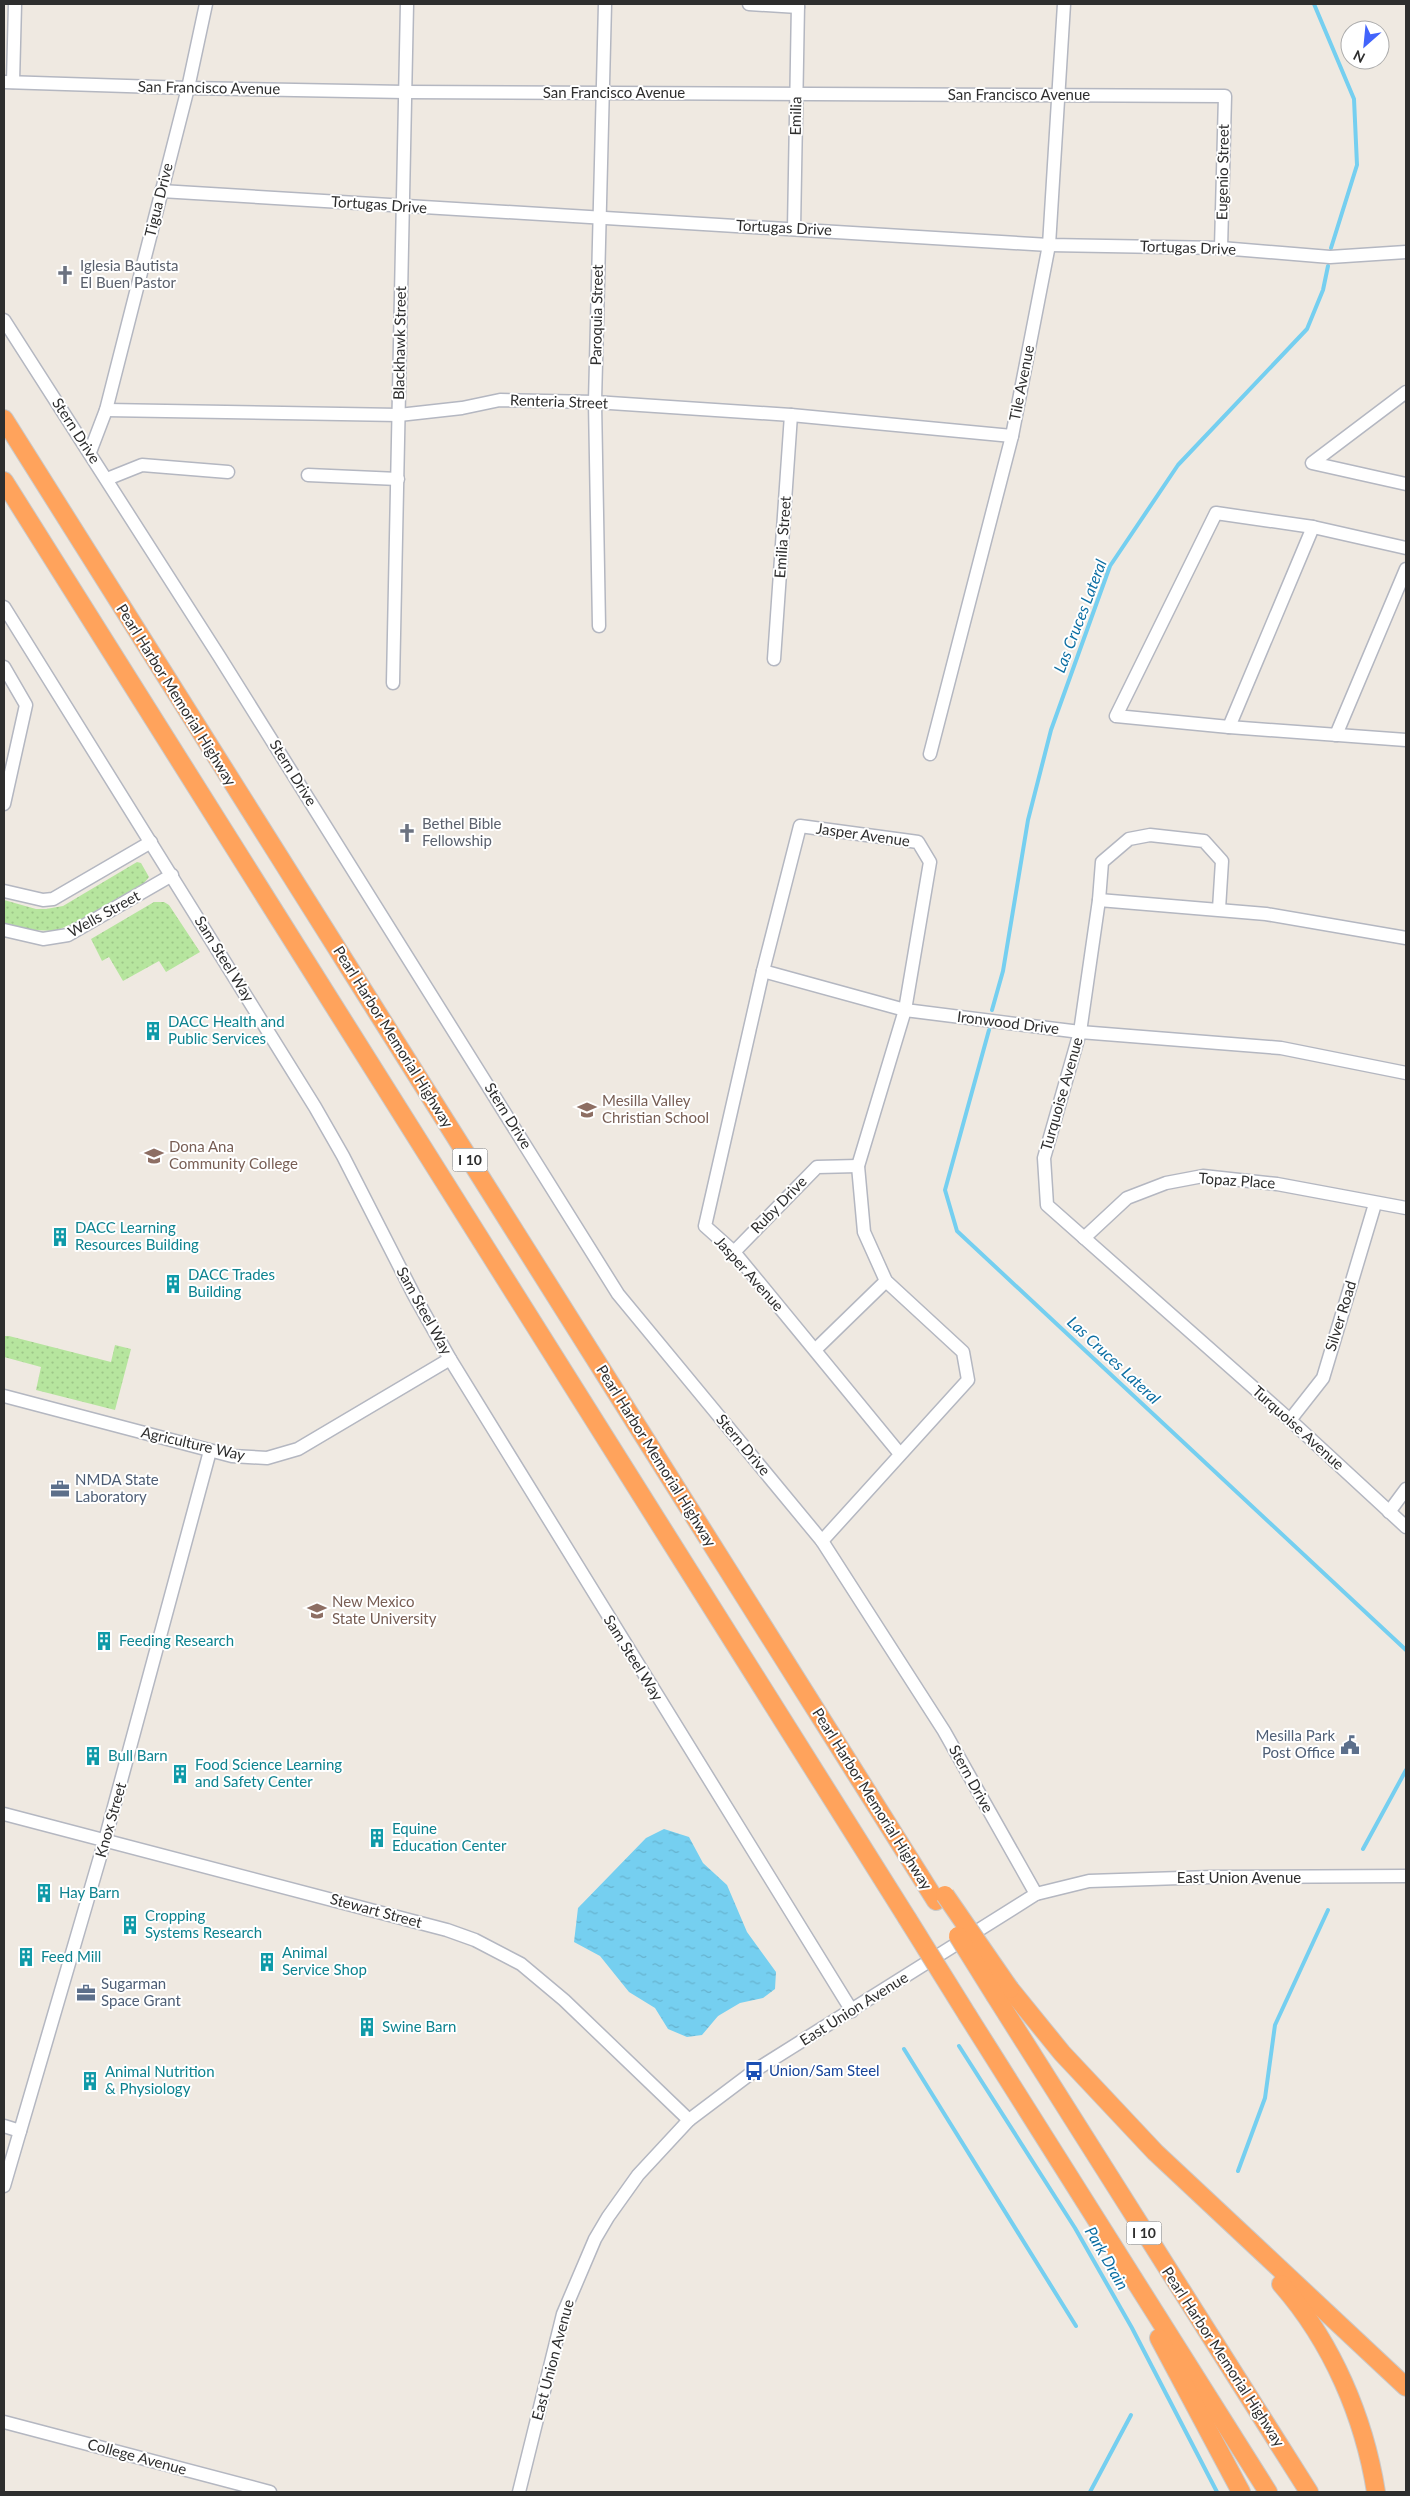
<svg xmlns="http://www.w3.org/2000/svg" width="1410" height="2496" font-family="Lato,sans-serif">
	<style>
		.grass { fill: url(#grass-dots) }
		.water { fill: url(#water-ripples) }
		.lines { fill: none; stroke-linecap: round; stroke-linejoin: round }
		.stream { stroke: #75cff0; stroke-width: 4 }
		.minor-casing { stroke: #b4b7c1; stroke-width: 15 }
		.highway-casing { stroke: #c9c9c9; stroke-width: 20 }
		.minor { stroke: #fff; stroke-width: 12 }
		.highway { stroke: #ffa35c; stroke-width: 18 }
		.highway-bridge-casing { stroke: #c9c9c9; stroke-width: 20; stroke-linecap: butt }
		.highway-bridge { stroke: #ffa35c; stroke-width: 18 }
		.labels { text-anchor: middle; stroke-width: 4; stroke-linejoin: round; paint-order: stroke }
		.shield { fill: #fff; stroke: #6d6d6d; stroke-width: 1 }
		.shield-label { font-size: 14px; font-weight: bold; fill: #2e2e2e }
		.street-label { font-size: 15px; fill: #2e2e2e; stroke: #fff }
		.worship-label { font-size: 15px; fill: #5b616d; stroke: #fff; text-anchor: start }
		.culture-label { font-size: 15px; fill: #0d838f; stroke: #fff; text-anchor: start }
		.education-label { font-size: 15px; fill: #785e54; stroke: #fff; text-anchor: start }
		.service-label { font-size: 15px; fill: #4e5e75; stroke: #fff; text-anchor: start }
		.transit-label { font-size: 15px; fill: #164399; stroke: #fff; text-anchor: start }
		.water-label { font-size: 16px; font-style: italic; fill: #0d6fa3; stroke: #fff }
	</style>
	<defs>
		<pattern id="grass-dots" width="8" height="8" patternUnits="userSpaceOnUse" patternTransform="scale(1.25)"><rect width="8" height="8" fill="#b6e59e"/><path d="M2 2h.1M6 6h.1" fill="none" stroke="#9dc588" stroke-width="1.8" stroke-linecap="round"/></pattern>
		<pattern id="water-ripples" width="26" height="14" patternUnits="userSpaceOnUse" patternTransform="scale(1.25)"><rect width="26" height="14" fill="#75cff0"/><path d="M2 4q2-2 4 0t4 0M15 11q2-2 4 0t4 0" fill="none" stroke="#66b2ce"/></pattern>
	</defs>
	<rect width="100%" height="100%" fill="#efe9e1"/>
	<!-- grass -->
	<g class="grass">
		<path d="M137 862 141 863 149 877 144 883 80 920 56 931 33 930 4 923V900L36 909H46L63 906Z"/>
		<path d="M154 902H164L169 905 200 952 166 972 159 961 123 981 109 957 102 961 91 939Z"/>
		<path d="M4 1336H9L111 1362 115 1345 131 1349 115 1410 36 1390 41 1367 4 1357Z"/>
	</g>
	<!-- water -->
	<path class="water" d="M664 1829 689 1837 703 1863 727 1885 747 1932 776 1972 775 1989 763 1998 740 2003 718 2016 702 2035 687 2037 668 2029 655 2008 629 1992 600 1956 574 1942 578 1908 646 1838Z"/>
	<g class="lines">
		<!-- stream -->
		<g class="stream">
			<path d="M1314 4 1354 99 1357 165 1331 248"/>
			<path d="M992 1010 1003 971 1028 820 1051 730 1110 566 1178 465 1307 329 1323 290 1328 266"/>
			<path d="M989 1030 945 1190 957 1231 1406 1650"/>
			<path d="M1363 1849 1406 1770"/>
			<path d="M959 2046 1075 2228 1132 2328 1217 2492"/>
			<path d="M904 2049 1076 2326"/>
			<path d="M1238 2171 1265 2098 1275 2025 1328 1910"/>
			<path d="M1090 2492 1131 2415"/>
		</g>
		<!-- minor casing -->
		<g class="minor-casing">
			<g id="minor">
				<path d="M749 4 798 7"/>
				<path d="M4 82 188 88 405 92 1225 96 1221 248"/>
				<path d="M13 82 15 4"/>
				<path d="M161 191 1049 245 1221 248 1330 257 1406 252"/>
				<path d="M794 229 798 4"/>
				<path d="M4 320 219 656 618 1294 822 1541 944 1731 1036 1894"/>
				<path d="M1406 392 1312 463 1406 484"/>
				<path d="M106 410 399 415 462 408 500 400 595 402 791 415 1012 436"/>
				<path d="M90 452 106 410 188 88 206 4"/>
				<path d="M308 475 398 479"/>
				<path d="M107 479 142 465 228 472"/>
				<path d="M1406 548 1313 527 1216 513 1116 716 1229 727 1406 740"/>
				<path d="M4 607 315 1107 343 1156 414 1295 450 1359 852 2011"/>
				<path d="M599 626 595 402 605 4"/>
				<path d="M774 659 791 415"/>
				<path d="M4 667 26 705 4 804"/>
				<path d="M393 683 407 4"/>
				<path d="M1229 727 1313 527"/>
				<path d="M1336 735 1406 569"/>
				<path d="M930 754 1012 436 1049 245 1064 4"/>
				<path d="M4 891 43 900 53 899 151 842"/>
				<path d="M1099 900 1102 862 1129 839 1150 835 1204 841 1222 861 1219 909"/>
				<path d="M4 930 43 939 68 935 172 875"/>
				<path d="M1406 938 1266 914 1099 900 1080 1032 1044 1158 1047 1205 1290 1420 1406 1527"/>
				<path d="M763 971 905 1010 1080 1032 1281 1048 1406 1073"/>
				<path d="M1084 1238 1127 1198 1166 1183 1203 1176 1277 1184 1406 1208"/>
				<path d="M734 1252 817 1167 858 1166"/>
				<path d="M816 1349 886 1281"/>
				<path d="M4 1396 232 1456 267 1458 298 1449 450 1359"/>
				<path d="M1290 1420 1323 1378 1375 1204"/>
				<path d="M1389 1512 1406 1489"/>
				<path d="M822 1541 968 1380 963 1352 886 1281 864 1232 858 1166 905 1010 930 862 918 842 800 826 763 971 705 1226 734 1252 900 1454"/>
				<path d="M4 1814 447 1930 475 1940 521 1964 564 2000 689 2120"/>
				<path d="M4 2126 20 2131"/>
				<path d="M4 2186 105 1840 210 1451"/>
				<path d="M4 2422 270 2492"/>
				<path d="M519 2492 563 2314 595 2239 608 2217 638 2175 689 2120 754 2071 1036 1894 1089 1881 1211 1877 1406 1876"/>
			</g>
		</g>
		<!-- highway casing -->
		<g class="highway-casing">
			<g id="highway">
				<path d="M4 419 936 1901"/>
				<path d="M4 481 907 1918"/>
				<path d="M1010 1989 1062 2053 1155 2152 1406 2387"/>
				<path d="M996 1997 1309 2492"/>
				<path d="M968 2016 1268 2492"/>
				<path d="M1281 2284C1332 2342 1364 2417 1376 2492"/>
				<path d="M1159 2338 1241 2492"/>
			</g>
		</g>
		<!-- minor -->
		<use href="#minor" class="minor"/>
		<!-- highway -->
		<use href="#highway" class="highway"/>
		<!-- highway-bridge casing -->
		<g class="highway-bridge-casing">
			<g id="highway-bridge">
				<path d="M945 1895 1010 1989"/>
				<path d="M907 1918 968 2016"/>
				<path d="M958 1936 996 1997"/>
			</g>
		</g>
		<!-- highway-bridge -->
		<use href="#highway-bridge" class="highway-bridge"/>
	</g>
	<!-- icons -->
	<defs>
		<g id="church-bare" transform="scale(1.5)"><path d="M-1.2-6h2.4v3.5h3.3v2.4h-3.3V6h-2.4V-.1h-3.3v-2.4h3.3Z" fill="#6b7280" stroke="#fff" stroke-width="2.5" paint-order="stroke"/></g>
		<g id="building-bare" transform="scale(1.5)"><path d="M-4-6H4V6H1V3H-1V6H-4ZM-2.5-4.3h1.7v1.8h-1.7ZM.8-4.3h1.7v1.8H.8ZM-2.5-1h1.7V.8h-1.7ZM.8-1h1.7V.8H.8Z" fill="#0f9aa8" stroke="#fff" stroke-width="2.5" paint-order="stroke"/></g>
		<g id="school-bare" transform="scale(1.5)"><path d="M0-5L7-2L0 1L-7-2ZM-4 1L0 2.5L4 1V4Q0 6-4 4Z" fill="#8d6e63" stroke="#fff" stroke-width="2.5" paint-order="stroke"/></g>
		<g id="university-bare" transform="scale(1.5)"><path d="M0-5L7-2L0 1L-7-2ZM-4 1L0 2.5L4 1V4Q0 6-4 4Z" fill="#8d6e63" stroke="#fff" stroke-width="2.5" paint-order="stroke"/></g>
		<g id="office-bare" transform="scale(1.5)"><path d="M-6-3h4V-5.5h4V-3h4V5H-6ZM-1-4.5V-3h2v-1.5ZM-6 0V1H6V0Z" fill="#5c6f8a" stroke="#fff" stroke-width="2.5" paint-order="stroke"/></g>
		<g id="civic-bare" transform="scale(1.5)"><path d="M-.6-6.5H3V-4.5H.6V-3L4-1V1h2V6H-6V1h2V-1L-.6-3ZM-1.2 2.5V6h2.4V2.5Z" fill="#5c6f8a" stroke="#fff" stroke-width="2.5" paint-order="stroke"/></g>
		<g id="bus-bare" transform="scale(1.5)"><path d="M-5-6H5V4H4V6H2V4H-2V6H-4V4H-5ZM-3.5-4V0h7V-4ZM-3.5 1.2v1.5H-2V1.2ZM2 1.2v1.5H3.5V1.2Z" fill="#1a4fb4" stroke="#fff" stroke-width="2.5" paint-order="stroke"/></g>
	</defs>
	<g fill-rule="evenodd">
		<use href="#church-bare" x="65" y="275"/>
		<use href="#church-bare" x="407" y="833"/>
		<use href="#building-bare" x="153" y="1031"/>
		<use href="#school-bare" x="587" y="1110"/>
		<use href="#university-bare" x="154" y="1156"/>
		<use href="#building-bare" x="60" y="1237"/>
		<use href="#building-bare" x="173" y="1284"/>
		<use href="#office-bare" x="60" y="1489"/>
		<use href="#university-bare" x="317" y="1611"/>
		<use href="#building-bare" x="104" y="1641"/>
		<use href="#civic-bare" x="1350" y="1745"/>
		<use href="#building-bare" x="93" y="1756"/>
		<use href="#building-bare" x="180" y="1774"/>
		<use href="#building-bare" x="377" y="1838"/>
		<use href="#building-bare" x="44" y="1893"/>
		<use href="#building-bare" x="130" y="1925"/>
		<use href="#building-bare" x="26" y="1957"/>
		<use href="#building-bare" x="267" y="1962"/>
		<use href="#office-bare" x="86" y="1993"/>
		<use href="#building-bare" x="367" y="2027"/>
		<use href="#bus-bare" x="754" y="2071"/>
		<use href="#building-bare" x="90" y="2081"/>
	</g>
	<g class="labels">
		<!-- shield labels -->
		<g class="shield">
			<rect x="452.5" y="1148.5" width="35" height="23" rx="4"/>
			<rect x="1126.5" y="2221.5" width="35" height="23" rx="4"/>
		</g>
		<g class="shield-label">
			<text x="470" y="1165">I 10</text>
			<text x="1144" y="2238">I 10</text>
		</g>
		<!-- street labels -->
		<g class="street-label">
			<text transform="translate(209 88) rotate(1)" y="5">San Francisco Avenue</text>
			<text x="614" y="98">San Francisco Avenue</text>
			<text x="1019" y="100">San Francisco Avenue</text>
			<text transform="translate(796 116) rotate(-89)" y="5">Emilia</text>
			<text transform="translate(1223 172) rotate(-89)" y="5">Eugenio Street</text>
			<text transform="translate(159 200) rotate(-76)" y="5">Tigua Drive</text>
			<text transform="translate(379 205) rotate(4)" y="5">Tortugas Drive</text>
			<text transform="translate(784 228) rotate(3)" y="5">Tortugas Drive</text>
			<text transform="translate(1188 248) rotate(2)" y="5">Tortugas Drive</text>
			<text transform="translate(597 315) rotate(-89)" y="5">Paroquia Street</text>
			<text transform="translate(400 343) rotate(-89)" y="5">Blackhawk Street</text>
			<text transform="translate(1022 383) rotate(-79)" y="5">Tile Avenue</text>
			<text transform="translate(559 402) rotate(2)" y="5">Renteria Street</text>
			<text transform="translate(76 431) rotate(57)" y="5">Stern Drive</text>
			<text transform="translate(783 537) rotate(-86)" y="5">Emilia Street</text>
			<text transform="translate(176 695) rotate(58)" y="5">Pearl Harbor Memorial Highway</text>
			<text transform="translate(293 773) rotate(58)" y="5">Stern Drive</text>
			<text transform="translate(863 835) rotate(8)" y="5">Jasper Avenue</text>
			<text transform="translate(104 914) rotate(-29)" y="5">Wells Street</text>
			<text transform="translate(224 959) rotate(58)" y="5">Sam Steel Way</text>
			<text transform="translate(1008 1023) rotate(7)" y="5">Ironwood Drive</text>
			<text transform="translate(393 1037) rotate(58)" y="5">Pearl Harbor Memorial Highway</text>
			<text transform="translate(1062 1094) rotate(-74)" y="5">Turquoise Avenue</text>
			<text transform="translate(508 1116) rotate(58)" y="5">Stern Drive</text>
			<text transform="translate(1237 1181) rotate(4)" y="5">Topaz Place</text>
			<text transform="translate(779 1205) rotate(-46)" y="5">Ruby Drive</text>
			<text transform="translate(749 1274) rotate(48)" y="5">Jasper Avenue</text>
			<text transform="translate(424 1311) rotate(61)" y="5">Sam Steel Way</text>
			<text transform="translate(1341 1316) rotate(-73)" y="5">Silver Road</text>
			<text transform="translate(1298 1428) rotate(42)" y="5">Turquoise Avenue</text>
			<text transform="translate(193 1444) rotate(13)" y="5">Agriculture Way</text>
			<text transform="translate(743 1445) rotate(50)" y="5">Stern Drive</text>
			<text transform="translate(656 1456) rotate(58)" y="5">Pearl Harbor Memorial Highway</text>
			<text transform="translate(633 1658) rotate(58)" y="5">Sam Steel Way</text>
			<text transform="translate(971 1779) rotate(61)" y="5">Stern Drive</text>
			<text transform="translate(872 1799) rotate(58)" y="5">Pearl Harbor Memorial Highway</text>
			<text transform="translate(111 1820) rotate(-74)" y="5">Knox Street</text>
			<text x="1239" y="1883">East Union Avenue</text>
			<text transform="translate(376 1911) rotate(15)" y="5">Stewart Street</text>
			<text transform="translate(854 2009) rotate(-32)" y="5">East Union Avenue</text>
			<text transform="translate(1223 2357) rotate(57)" y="5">Pearl Harbor Memorial Highway</text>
			<text transform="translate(553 2360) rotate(-75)" y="5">East Union Avenue</text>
			<text transform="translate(137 2457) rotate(15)" y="5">College Avenue</text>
		</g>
		<!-- worship labels -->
		<g class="worship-label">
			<text x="80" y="271">Iglesia Bautista<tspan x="80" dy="17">El Buen Pastor</tspan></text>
			<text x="422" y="829">Bethel Bible<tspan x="422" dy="17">Fellowship</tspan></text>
		</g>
		<!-- culture labels -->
		<g class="culture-label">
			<text x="168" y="1027">DACC Health and<tspan x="168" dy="17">Public Services</tspan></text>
			<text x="75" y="1233">DACC Learning<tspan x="75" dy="17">Resources Building</tspan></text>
			<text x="188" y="1280">DACC Trades<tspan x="188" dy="17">Building</tspan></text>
			<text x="119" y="1646">Feeding Research</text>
			<text x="108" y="1761">Bull Barn</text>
			<text x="195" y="1770">Food Science Learning<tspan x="195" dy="17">and Safety Center</tspan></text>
			<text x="392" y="1834">Equine<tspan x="392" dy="17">Education Center</tspan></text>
			<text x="59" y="1898">Hay Barn</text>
			<text x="145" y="1921">Cropping<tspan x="145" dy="17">Systems Research</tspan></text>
			<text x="282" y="1958">Animal<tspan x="282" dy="17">Service Shop</tspan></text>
			<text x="41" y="1962">Feed Mill</text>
			<text x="382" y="2032">Swine Barn</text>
			<text x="105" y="2077">Animal Nutrition<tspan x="105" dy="17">&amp; Physiology</tspan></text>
		</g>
		<!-- education labels -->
		<g class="education-label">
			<text x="602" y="1106">Mesilla Valley<tspan x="602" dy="17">Christian School</tspan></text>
			<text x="169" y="1152">Dona Ana<tspan x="169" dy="17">Community College</tspan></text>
			<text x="332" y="1607">New Mexico<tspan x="332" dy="17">State University</tspan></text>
		</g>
		<!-- service labels -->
		<g class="service-label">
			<text x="75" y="1485">NMDA State<tspan x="75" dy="17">Laboratory</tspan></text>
			<text x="1335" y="1741" text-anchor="end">Mesilla Park<tspan x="1335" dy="17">Post Office</tspan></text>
			<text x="101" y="1989">Sugarman<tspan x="101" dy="17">Space Grant</tspan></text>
		</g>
		<!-- transit labels -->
		<g class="transit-label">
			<text x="769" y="2076">Union/Sam Steel</text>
		</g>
		<!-- water labels -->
		<g class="water-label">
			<text transform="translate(1080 616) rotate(-69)" y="6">Las Cruces Lateral</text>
			<text transform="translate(1114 1360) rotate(43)" y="6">Las Cruces Lateral</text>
			<text transform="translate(1107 2258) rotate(60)" y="6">Park Drain</text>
		</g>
	</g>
	<!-- border -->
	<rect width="1410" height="2496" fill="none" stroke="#2e2e2e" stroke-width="10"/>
	<!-- north arrow -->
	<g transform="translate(1365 45) rotate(207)"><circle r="24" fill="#ffffff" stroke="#ababab"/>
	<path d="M0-4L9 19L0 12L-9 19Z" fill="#4264fb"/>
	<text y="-8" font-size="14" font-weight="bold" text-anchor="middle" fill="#2e2e2e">N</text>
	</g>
</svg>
